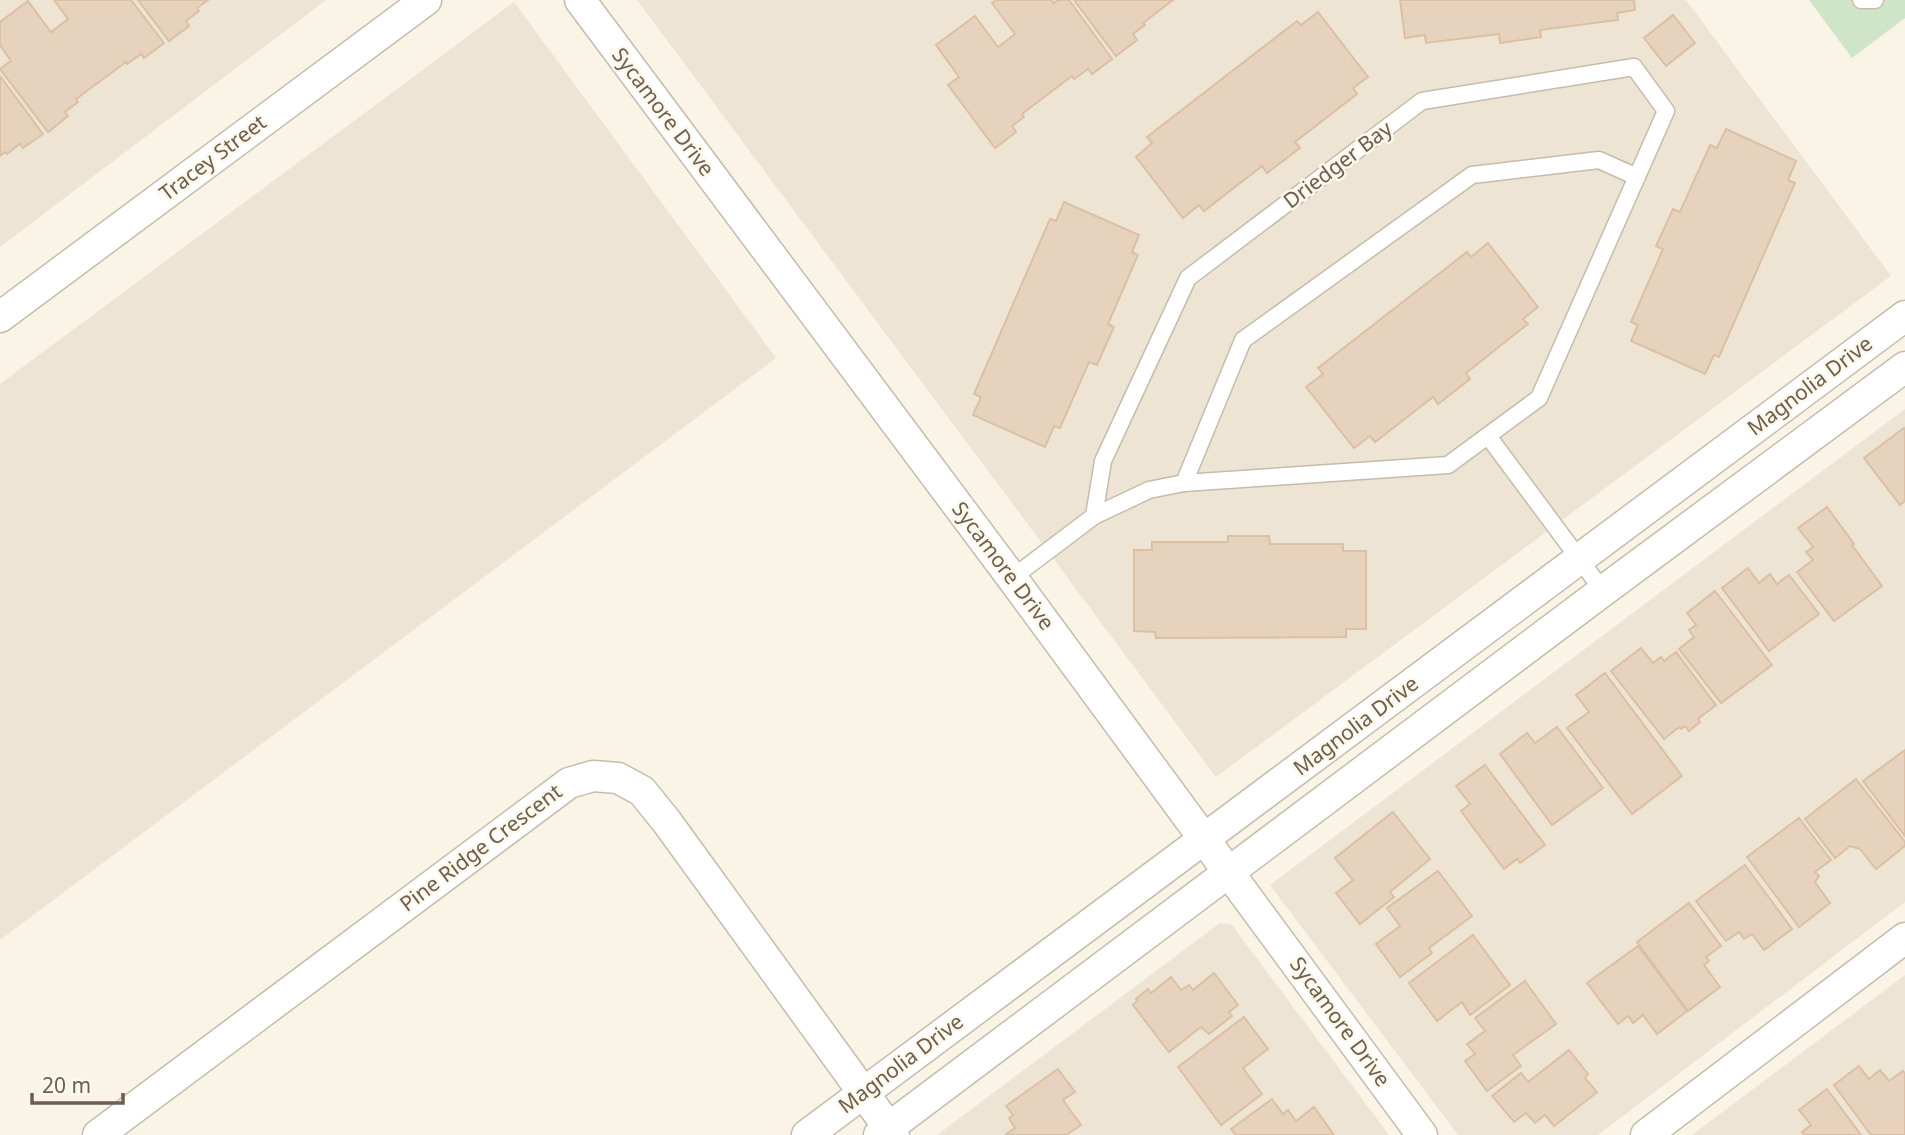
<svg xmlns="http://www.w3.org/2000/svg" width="1905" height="1135" font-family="'Noto Sans',sans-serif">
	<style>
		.residential { fill: #ede4d4 }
		.green { fill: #cfe5c7 }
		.building { fill: #e6d2bd; stroke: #dbc0a4; stroke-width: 2 }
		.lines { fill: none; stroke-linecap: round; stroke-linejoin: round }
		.service-casing { stroke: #c6bbac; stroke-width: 19 }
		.minor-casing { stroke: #c6bbac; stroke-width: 33 }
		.service { stroke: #fff; stroke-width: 16 }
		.minor { stroke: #fff; stroke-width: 30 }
		.labels { text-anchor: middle; stroke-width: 5; stroke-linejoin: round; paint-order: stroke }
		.street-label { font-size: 21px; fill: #6f5e4f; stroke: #fcf8ec }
	</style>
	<rect width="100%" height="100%" fill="#f9f4e6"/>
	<!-- residential -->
	<g class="residential">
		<path d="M0 0H326L0 247Z"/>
		<path d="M637 0H1686L1891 276 1216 777Z"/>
		<path d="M514 2 776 358 0 940V384Z"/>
		<path d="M1905 409V902L1598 1135H1458L1270 885Z"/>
		<path d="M1220 923 1231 924 1389 1135H937Z"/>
		<path d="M1905 975V1135H1692Z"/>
	</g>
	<!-- green -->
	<path class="green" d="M1809 0H1905V18L1852 58Z"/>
	<!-- building -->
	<g class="building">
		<path d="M54 0H131L164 43 144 58 141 54 127 64 126 62 76 99 78 102 65 112 68 116 48 132 0 69 11 61 0 45V22L28 1 51 32 68 19Z"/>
		<path d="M138 0H208L197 8 199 11 186 21 189 26 169 41Z"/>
		<path d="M996 0H1051L1054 3 1058 0H1069L1112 59 1092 74 1088 69 1074 79 1072 76 1022 114 1024 117 1012 126 1016 132 995 148 948 85 959 77 936 45 975 16 998 47 1015 34 992 3Z"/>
		<path d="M1074 0H1173L1143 23 1145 25 1133 34 1137 40 1116 56Z"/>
		<path d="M1400 0H1634L1635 10 1617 13 1618 20 1540 30 1541 37 1500 43 1499 34 1426 43 1425 35 1405 38Z"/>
		<path d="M1318 12 1368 77 1353 88 1357 94 1295 142 1300 148 1267 173 1262 166 1204 211 1199 205 1183 218 1136 157 1152 143 1147 137 1297 21 1301 25Z"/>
		<path d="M1673 15 1695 43 1666 66 1644 38Z"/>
		<path d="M0 76 43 134 23 148 20 144 7 154 5 152 0 156Z"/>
		<path d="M1726 129 1796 161 1788 180 1795 183 1719 357 1714 355 1705 374 1631 341 1638 325 1631 322 1663 249 1656 246 1673 209 1680 212 1710 145 1717 148Z"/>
		<path d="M1064 202 1139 235 1132 252 1138 255 1108 324 1114 327 1097 365 1089 362 1060 428 1054 426 1045 447 973 415 981 397 974 394 1050 219 1056 221Z"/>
		<path d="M1488 243 1538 307 1523 319 1528 324 1466 373 1470 379 1438 404 1433 397 1375 442 1370 436 1354 448 1306 387 1323 374 1318 368 1467 252 1471 257Z"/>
		<path d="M1904 428 1905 430V501L1900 505 1864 458Z"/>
		<path d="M1827 507 1854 544 1852 545 1882 586 1834 621 1797 572 1813 560 1806 552 1813 547 1798 528Z"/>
		<path d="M1228 536H1269L1270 544H1343V551H1366V629H1346V637L1156 638 1155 632 1134 631V550H1152V542H1228Z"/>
		<path d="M1748 568 1759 583 1770 574 1777 584 1789 575 1819 614 1769 651 1722 588Z"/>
		<path d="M1715 591 1772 665 1721 703 1679 649 1694 637 1689 630 1696 625 1687 613Z"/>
		<path d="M1641 648 1653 663 1661 657 1664 661 1676 652 1716 705 1698 719 1700 722 1689 731 1685 726 1681 729 1679 727 1664 739 1611 671Z"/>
		<path d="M1605 673 1682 776 1632 814 1567 728 1589 712 1576 695Z"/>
		<path d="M1557 727 1603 788 1552 825 1500 754 1527 733 1535 743Z"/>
		<path d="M1905 750V836L1863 781Z"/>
		<path d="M1485 765 1545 845 1520 863 1517 859 1504 869 1461 811 1470 804 1456 786Z"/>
		<path d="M1856 779 1905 842V846L1876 869 1860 849 1850 846 1835 858 1805 819Z"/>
		<path d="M1393 812 1430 859 1390 892 1394 897 1360 924 1336 893 1353 880 1335 858Z"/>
		<path d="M1799 818 1831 860 1815 872 1819 876 1815 882 1830 903 1799 927 1747 857Z"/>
		<path d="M1745 865 1792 929 1764 950 1752 934 1744 939 1739 932 1726 941 1696 901Z"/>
		<path d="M1438 871 1472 916 1429 948 1432 953 1400 977 1376 944 1400 926 1387 908Z"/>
		<path d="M1689 903 1721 946 1706 957 1709 961 1704 965 1720 987 1688 1011 1637 942Z"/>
		<path d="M1473 935 1510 985 1470 1015 1462 1002 1437 1021 1409 983Z"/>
		<path d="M1638 946 1687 1011 1657 1034 1643 1015 1633 1023 1628 1016 1618 1024 1587 983Z"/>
		<path d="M1214 973 1238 1005 1229 1012 1232 1016 1209 1034 1201 1027 1169 1052 1133 1005 1137 1001 1136 999 1148 989 1151 993 1171 977 1181 990 1189 985 1193 990Z"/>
		<path d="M1525 981 1556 1024 1513 1055 1521 1066 1487 1091 1465 1061 1475 1054 1467 1044 1485 1031 1475 1018Z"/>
		<path d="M1244 1017 1268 1049 1243 1068 1262 1094 1221 1125 1178 1067Z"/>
		<path d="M1569 1050 1588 1074 1585 1078 1597 1092 1554 1126 1545 1115 1535 1123 1526 1113 1514 1122 1492 1096 1521 1073 1528 1082Z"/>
		<path d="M1859 1066 1869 1079 1880 1070 1889 1081 1903 1071 1905 1074V1135H1871L1834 1085Z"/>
		<path d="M1058 1069 1075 1092 1063 1100 1081 1125 1066 1135H1005L1015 1128 1009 1118 1013 1115 1006 1106Z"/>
		<path d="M1827 1089 1861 1135H1804L1802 1132 1811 1125 1799 1110Z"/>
		<path d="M1272 1099 1283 1114 1288 1110 1296 1121 1314 1107 1334 1135H1236L1231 1129Z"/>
	</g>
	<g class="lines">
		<!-- service casing -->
		<g class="service-casing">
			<g id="service">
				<path d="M1861 0H1875"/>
				<path d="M1488 436 1603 591"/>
				<path d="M1184 483 1243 340 1472 175 1599 160 1637 177"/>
				<path d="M1012 578 1094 516 1149 490 1184 483 1448 465 1539 398 1666 111 1634 67 1422 101 1188 278 1103 461 1094 516"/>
			</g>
		</g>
		<!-- minor casing -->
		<g class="minor-casing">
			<g id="minor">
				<path d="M580 0 1012 578 1422 1135"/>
				<path d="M0 317 426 0"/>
				<path d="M98 1135 569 783 593 776 618 778 642 791 667 822 894 1135"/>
				<path d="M807 1135 1905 316"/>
				<path d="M879 1135 1603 591 1905 367"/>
				<path d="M1646 1135 1905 938"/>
			</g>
		</g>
		<!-- service -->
		<use href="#service" class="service"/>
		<!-- minor -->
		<use href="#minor" class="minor"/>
	</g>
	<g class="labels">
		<!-- street labels -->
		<g class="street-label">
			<text transform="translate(663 112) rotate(53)" y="7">Sycamore Drive</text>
			<text transform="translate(213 158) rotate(-37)" y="7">Tracey Street</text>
			<text transform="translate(1338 165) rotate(-37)" y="7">Driedger Bay</text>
			<text transform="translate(1810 386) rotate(-37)" y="7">Magnolia Drive</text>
			<text transform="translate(1003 566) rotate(53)" y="7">Sycamore Drive</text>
			<text transform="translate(1356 726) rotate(-37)" y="7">Magnolia Drive</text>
			<text transform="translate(481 848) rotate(-37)" y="7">Pine Ridge Crescent</text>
			<text transform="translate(1340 1022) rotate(54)" y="7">Sycamore Drive</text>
			<text transform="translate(901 1064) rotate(-37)" y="7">Magnolia Drive</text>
		</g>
	</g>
	<!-- scale -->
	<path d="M32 1093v10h91v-10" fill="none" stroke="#6f5e4f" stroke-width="3.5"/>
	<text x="42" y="1093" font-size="21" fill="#6f5e4f" stroke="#fcf8ec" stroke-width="5" paint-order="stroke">20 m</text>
</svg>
